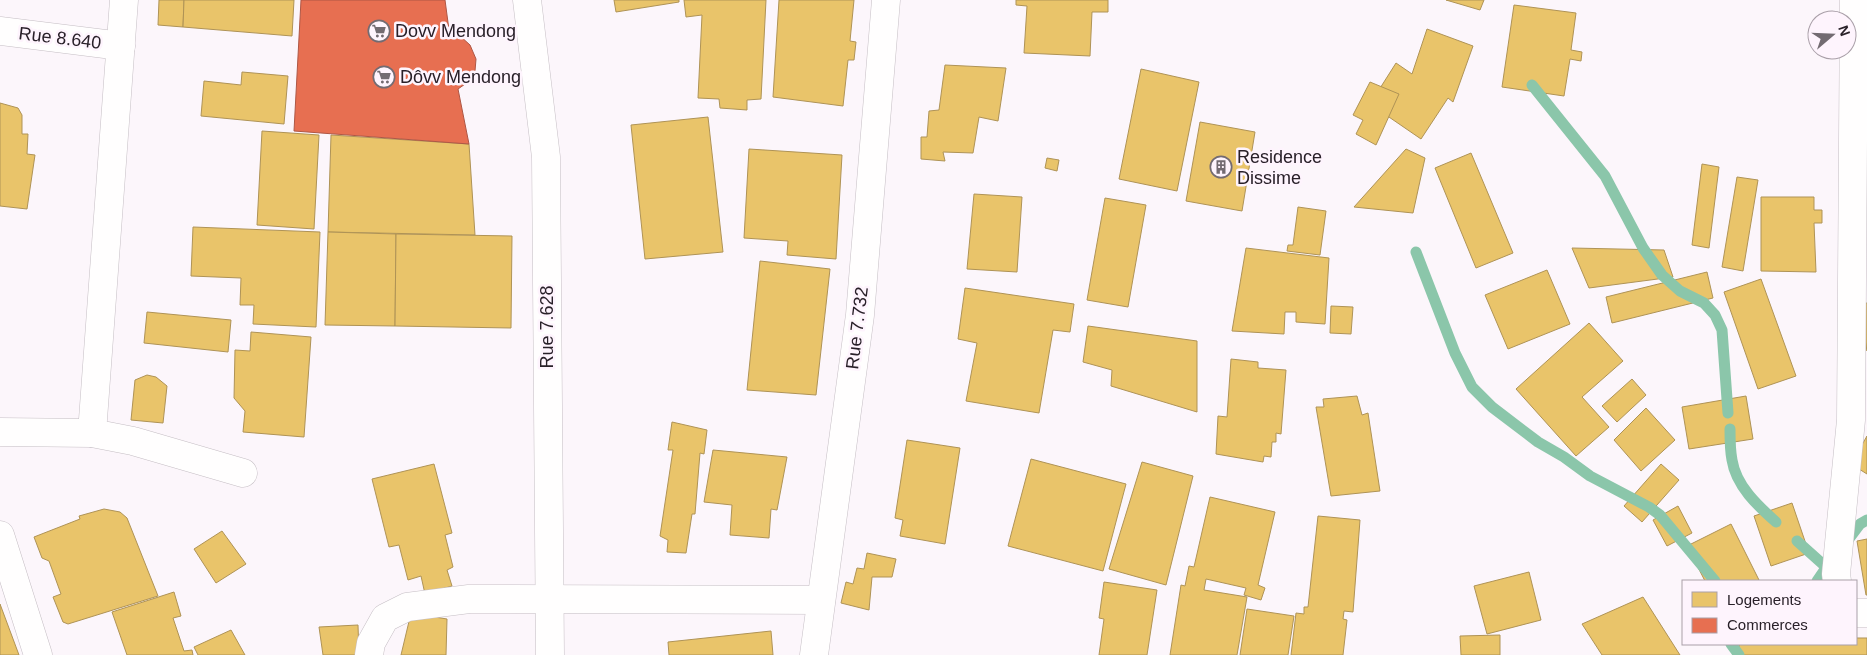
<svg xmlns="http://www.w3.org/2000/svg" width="1867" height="655" font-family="Helvetica,sans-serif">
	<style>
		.homes { fill: #e9c46a; stroke: #af9356 }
		.shops { fill: #e76f51; stroke: #ae5745 }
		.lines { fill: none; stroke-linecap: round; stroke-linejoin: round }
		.stream { stroke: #8bc6aa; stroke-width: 11 }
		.minor-casing { stroke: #c5bec4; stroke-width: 29 }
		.major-casing { stroke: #c5bec4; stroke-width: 29 }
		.minor { stroke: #fffefe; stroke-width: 28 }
		.major { stroke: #fffefe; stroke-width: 28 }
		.labels { text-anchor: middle; stroke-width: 5; stroke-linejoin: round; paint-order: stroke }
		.poi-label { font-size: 18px; fill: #292029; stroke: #fef4fd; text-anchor: start }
		.street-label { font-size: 18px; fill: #292029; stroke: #fef4fd }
	</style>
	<rect width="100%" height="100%" fill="#fcf6fb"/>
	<!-- homes -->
	<g class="homes">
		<path d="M159 0H184L183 27 158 25Z"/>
		<path d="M184 0H294L292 36 183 27Z"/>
		<path d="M614 0H679V2L616 12Z"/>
		<path d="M684 0H766L761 99 747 100V110L720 108 719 99 698 98 702 15 686 17Z"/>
		<path d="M779 0H854L850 41 856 42 854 60H848L843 106 773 97Z"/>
		<path d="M1016 0H1108V12H1092L1090 56 1024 53 1027 6 1016 5Z"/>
		<path d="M1446 0H1484L1480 10Z"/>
		<path d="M1514 5 1576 13 1571 50 1582 52 1581 61 1570 59 1564 96 1502 87Z"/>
		<path d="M1427 29 1473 46 1453 102 1448 98 1421 139 1370 104 1396 63 1412 74Z"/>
		<path d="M945 65 1006 68 998 121 979 117 973 153 943 152 945 161 921 159V137H927L929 111 939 110Z"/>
		<path d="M1141 69 1199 82 1177 191 1119 179Z"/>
		<path d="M242 72 288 76 284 124 201 116 204 81 241 85Z"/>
		<path d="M1370 82 1399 94 1376 145 1356 134 1363 120 1353 115Z"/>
		<path d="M0 103 18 108 22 115V134H28L27 154 35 155 27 209 0 206Z"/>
		<path d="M708 117 723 252 645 259 631 125Z"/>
		<path d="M1200 122 1255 132 1242 211 1186 201Z"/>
		<path d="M262 131 319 135 314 229 257 225Z"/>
		<path d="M331 135 469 144 475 235 328 232Z"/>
		<path d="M749 149 842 155 836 259 787 255 788 241 744 238Z"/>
		<path d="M1406 149 1425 158 1413 213 1354 207Z"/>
		<path d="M1471 153 1513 253 1476 268 1435 168Z"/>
		<path d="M1047 158 1059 160 1057 171 1045 168Z"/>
		<path d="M1867 161V206H1866L1863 162Z"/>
		<path d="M1702 164 1719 167 1709 248 1692 245Z"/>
		<path d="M1737 177 1758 180 1743 271 1722 267Z"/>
		<path d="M974 194 1022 197 1017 272 967 269Z"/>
		<path d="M1761 197H1814V210H1822V223H1814L1816 272 1761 271Z"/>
		<path d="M1105 198 1146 205 1128 307 1087 300Z"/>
		<path d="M1298 207 1326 211 1320 255 1287 251 1288 245H1293Z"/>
		<path d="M193 227 320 232 316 327 253 324 254 305H240L241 278 191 276Z"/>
		<path d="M328 232 396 234 395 326 325 325Z"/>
		<path d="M396 234 512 236 511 328 395 326Z"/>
		<path d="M1246 248 1329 258 1325 324 1296 322V312H1285L1284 334 1232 331Z"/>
		<path d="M1572 248 1664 250 1673 277 1589 288Z"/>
		<path d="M760 261 830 269 816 395 747 390Z"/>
		<path d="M1547 270 1570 324 1508 349 1485 295Z"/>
		<path d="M1707 272 1713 298 1612 323 1606 297Z"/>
		<path d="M1761 279 1796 376 1758 389 1724 292Z"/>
		<path d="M965 288 1074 304 1070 332 1053 330 1039 413 966 401 977 343 958 339Z"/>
		<path d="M1867 303V351L1859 304Z"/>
		<path d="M1331 306 1353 307 1351 334 1330 333Z"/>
		<path d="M147 312 231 320 228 352 144 343Z"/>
		<path d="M1589 323 1623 361 1582 397 1609 427 1576 456 1516 389Z"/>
		<path d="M1088 326 1197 341V412L1111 386 1112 370 1083 362Z"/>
		<path d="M251 332 311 337 304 437 243 432 245 411 234 398 235 350 250 351Z"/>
		<path d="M1231 359 1258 362V368L1286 370 1281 434 1276 433V442H1272L1271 457 1264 456 1263 462 1216 454 1218 416 1227 417Z"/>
		<path d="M147 375 156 377 167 386 163 423 131 420 135 380Z"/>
		<path d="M1632 379 1646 395 1617 422 1602 406Z"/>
		<path d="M1357 396 1362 415 1368 413 1380 491 1331 496 1316 407H1324L1323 399Z"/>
		<path d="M1746 396 1753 439 1689 449 1682 407Z"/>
		<path d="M1646 408 1675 440 1641 471 1614 440Z"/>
		<path d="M672 422 707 430 704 454 700 453 695 514H692L686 553 667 552 668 540 660 536 673 450H668Z"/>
		<path d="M1867 436V474L1851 464Z"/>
		<path d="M907 440 960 448 945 544 900 536 903 520 895 518Z"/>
		<path d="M713 450 787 457 777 510 771 509 769 538 730 535 732 505 704 502Z"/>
		<path d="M1031 459 1126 484 1103 571 1008 546Z"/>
		<path d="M1142 462 1193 476 1166 585 1109 569Z"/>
		<path d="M434 464 452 533 445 535 453 567 447 570 452 586 425 594 421 576 408 580 399 545 389 547 372 479Z"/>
		<path d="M1661 464 1679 480 1642 522 1624 506Z"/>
		<path d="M1210 497 1275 512 1258 585 1265 588 1261 600 1244 595 1246 588 1206 579 1204 590 1247 597 1237 655H1170L1181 585 1185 586 1189 566 1194 567Z"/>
		<path d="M1792 503 1809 553 1771 566 1754 516Z"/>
		<path d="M1678 506 1692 533 1667 546 1653 520Z"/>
		<path d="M104 509 120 512 127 518 158 596 68 624 63 622 53 597 61 594 49 561 42 558 34 537 80 519 79 516Z"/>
		<path d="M1318 516 1360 520 1353 612 1344 611 1343 619 1347 620 1343 655H1291L1296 613 1304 614V607H1308Z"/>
		<path d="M1731 524 1759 580 1756 581H1705L1687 546Z"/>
		<path d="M222 531 246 564 216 583 194 549Z"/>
		<path d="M1867 539V595H1866L1857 541Z"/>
		<path d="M867 553 896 559 892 577H872L869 610 841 603 846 582 853 584 857 568 864 569Z"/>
		<path d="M1529 572 1541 620 1487 634 1474 586Z"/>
		<path d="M1104 582 1157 590 1147 655H1099L1104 619 1099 618Z"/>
		<path d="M174 592 181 616 173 618 184 651 192 650 193 655H127L112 612Z"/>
		<path d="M1643 597 1680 655H1602L1582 624Z"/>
		<path d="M0 604 19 655H0Z"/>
		<path d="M1247 609 1294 616 1288 655H1240Z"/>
		<path d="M411 613 447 619 446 655H401Z"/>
		<path d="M358 625 359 655H323L319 627Z"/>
		<path d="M231 630 245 655H198L194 647Z"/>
		<path d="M771 631 773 655H669L668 642Z"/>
		<path d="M1500 635V655H1461L1460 636Z"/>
		<path d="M1856 638H1867V655H1739V644H1856Z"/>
	</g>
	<!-- shops -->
	<path class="shops" d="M301 0H445L449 30 459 35 470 45 476 59 475 71 468 82 458 89 469 144 294 131Z"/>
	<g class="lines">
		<!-- stream -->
		<g class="stream">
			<path d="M1532 85 1605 176 1643 248 1662 275 1680 291 1704 303 1715 315 1722 330 1728 413"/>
			<path d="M1416 252 1455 353 1472 387 1492 407 1538 442 1564 457 1590 476 1649 507 1660 515 1715 581"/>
			<path d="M1730 429C1730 439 1730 450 1732 460 1736 486 1758 506 1776 522"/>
			<path d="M1797 541 1826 567"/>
			<path d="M1845 544 1860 524 1867 520"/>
			<path d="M1817 581 1830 562"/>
			<path d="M1731 644 1739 655"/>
		</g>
		<!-- minor casing -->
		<g class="minor-casing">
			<g id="minor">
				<path d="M0 31 121 46"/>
				<path d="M0 432 92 433 124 0"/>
				<path d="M92 433 133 441 243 473"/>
				<path d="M0 535 38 655"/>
				<path d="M1837 581 1836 574 1851 420 1854 0"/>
				<path d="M1856 613H1867"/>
				<path d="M369 655 371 643 385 618 407 607 469 599 821 600"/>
				<path d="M814 655 860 315 886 0"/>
			</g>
		</g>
		<!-- major casing -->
		<g class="major-casing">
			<path id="major" d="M527 0 546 157 550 655"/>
		</g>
		<!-- minor -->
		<use href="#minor" class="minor"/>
		<!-- major -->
		<use href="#major" class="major"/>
	</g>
	<!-- icons -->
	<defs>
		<g id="supermarket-ring" transform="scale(1.125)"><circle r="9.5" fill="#fef4fd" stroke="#736b72" stroke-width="1.5"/><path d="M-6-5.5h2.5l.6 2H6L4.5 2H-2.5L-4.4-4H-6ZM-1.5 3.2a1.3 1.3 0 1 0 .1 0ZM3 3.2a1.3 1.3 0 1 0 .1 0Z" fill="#736b72"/></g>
		<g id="building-ring" transform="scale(1.125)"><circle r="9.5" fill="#fef4fd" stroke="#736b72" stroke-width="1.5"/><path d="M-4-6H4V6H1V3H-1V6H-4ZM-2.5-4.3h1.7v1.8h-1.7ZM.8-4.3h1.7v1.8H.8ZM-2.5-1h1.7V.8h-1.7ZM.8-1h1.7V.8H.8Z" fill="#736b72"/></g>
	</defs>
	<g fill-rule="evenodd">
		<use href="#supermarket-ring" x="379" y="31"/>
		<use href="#supermarket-ring" x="384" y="77"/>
		<use href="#building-ring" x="1221" y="167"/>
	</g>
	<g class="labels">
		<!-- poi labels -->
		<g class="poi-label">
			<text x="395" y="37">Dovv Mendong</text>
			<text x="400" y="83">Dôvv Mendong</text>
			<text x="1237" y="163">Residence<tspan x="1237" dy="21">Dissime</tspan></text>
		</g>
		<!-- street labels -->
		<g class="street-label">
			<text transform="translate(60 38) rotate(7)" y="6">Rue 8.640</text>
			<text transform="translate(547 327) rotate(-90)" y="6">Rue 7.628</text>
			<text transform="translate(857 328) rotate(-83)" y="6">Rue 7.732</text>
		</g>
	</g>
	<!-- legend -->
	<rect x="1682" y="580" width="175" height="65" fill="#fef4fd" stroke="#a99fa8"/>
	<rect x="1692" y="592" width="25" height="15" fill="#e9c46a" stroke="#a99fa8"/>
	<text x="1727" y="605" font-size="15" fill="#292029">Logements</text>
	<rect x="1692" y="618" width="25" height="15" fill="#e76f51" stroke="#a99fa8"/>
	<text x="1727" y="630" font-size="15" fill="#292029">Commerces</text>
	<!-- north arrow -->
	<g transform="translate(1832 35) rotate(71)"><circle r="24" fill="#fef4fd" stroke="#a99fa8"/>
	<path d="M0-4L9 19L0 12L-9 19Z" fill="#736b72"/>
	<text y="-8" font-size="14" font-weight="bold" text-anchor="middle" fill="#292029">N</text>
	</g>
</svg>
